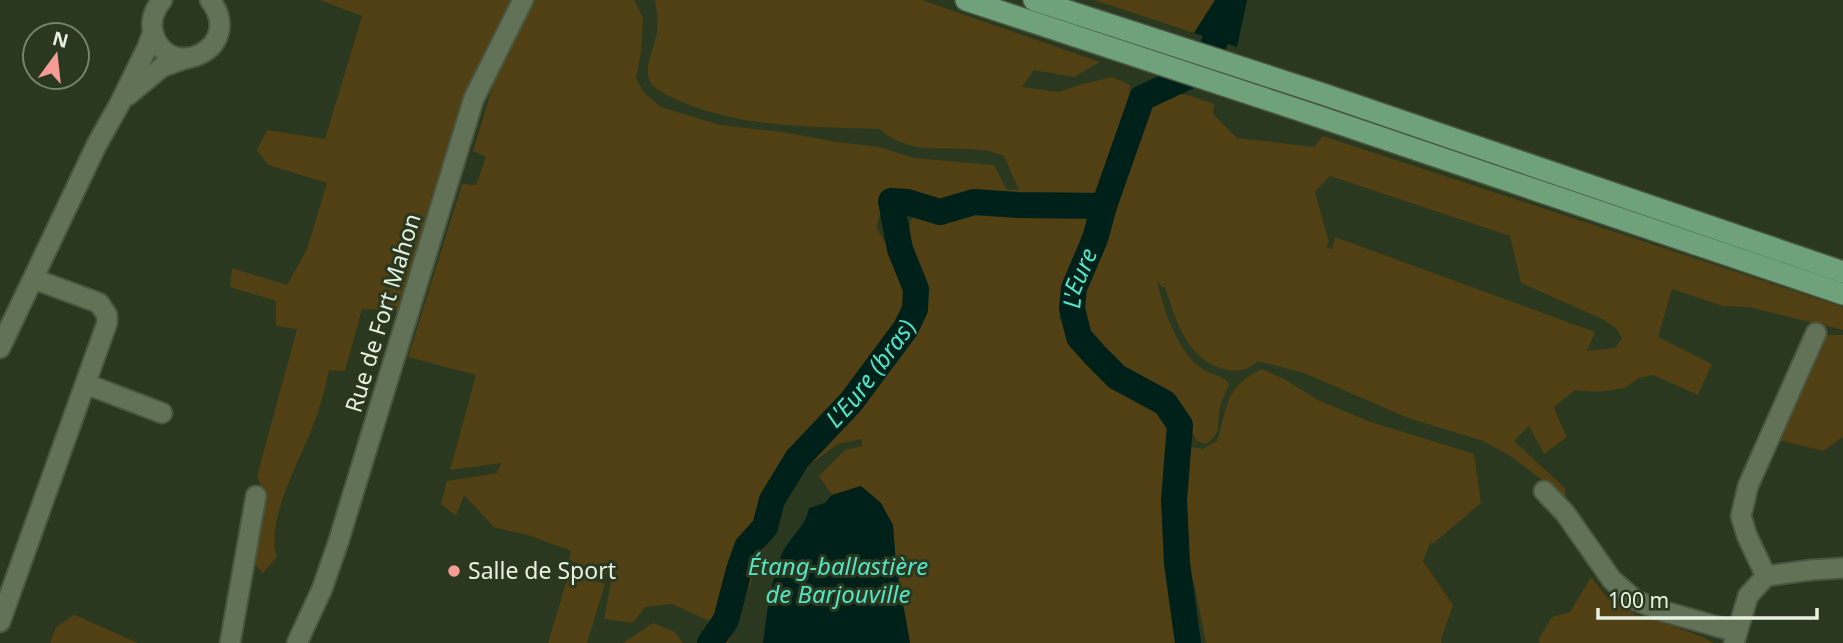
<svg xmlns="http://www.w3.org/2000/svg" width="1843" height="643" font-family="'Noto Sans',sans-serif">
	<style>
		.green { fill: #504013; fill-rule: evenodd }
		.water { fill: #00201a }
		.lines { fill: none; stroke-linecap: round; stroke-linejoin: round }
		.river { stroke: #00201a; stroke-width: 26 }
		.minor-casing { stroke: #495640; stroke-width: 23 }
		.major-casing { stroke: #495640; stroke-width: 24 }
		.minor { stroke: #617256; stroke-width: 19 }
		.major { stroke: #6fa27a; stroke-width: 21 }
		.poi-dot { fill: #f59c95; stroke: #29381e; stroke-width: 2.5 }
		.labels { text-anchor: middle; stroke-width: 6; stroke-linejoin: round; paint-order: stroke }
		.street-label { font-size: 23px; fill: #e7f1e1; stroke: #29381e }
		.poi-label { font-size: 23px; fill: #e7f1e1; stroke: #29381e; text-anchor: start }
		.water-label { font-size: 24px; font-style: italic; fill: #52e4c6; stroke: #29381e }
	</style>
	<rect width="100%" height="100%" fill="#29381e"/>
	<!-- green -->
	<g class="green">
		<path d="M319 0H517L399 311 362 309 345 371 329 370C325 390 320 409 312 428 299 463 265 520 277 557L263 573 250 561 264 495 257 476 297 329 276 326V301L230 287 232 268 287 285 307 249 327 183 268 165 257 150 267 130 325 139 362 16Z"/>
		<path d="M533 0H634L643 18 641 52 636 78 644 93 661 107 720 125 783 132 837 142 879 147 914 158 994 165 1007 190H1019L1004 156C997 154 989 150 982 150 947 146 908 156 880 129 812 127 731 128 669 96 661 92 651 87 649 79 644 64 655 47 657 32 658 22 657 10 655 0H922L1100 62 1074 77 1034 70 1022 87 1059 92 1082 84 1112 77 1130 85 1127 117 1115 139 1110 166 1094 218 1081 237 1066 280 1059 318 1080 354 1105 378 1125 386 1159 406 1171 424 1168 529 1182 621 1183 643H910L896 564 893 525 860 486 832 495 819 476 845 450 862 446V439L838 444 808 466 785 503 768 540 747 592 728 643H710L711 622 672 604 645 607 633 623 604 619 612 577 569 560 571 551 531 536 494 527 464 495 456 516 441 504 447 481 497 473 501 463 450 470 476 375 408 357 462 184 476 185 486 157 473 151 495 78ZM890 187 924 208 911 220 906 246 924 321 906 277 876 227Z"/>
		<path d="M1094 0H1215L1194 33Z"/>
		<path d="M1171 92 1191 96 1214 104 1213 114 1237 138 1314 147 1323 136 1843 307V330L1748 307 1723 306 1672 289 1658 337 1712 364 1698 395 1653 375 1639 378 1625 388 1597 392 1575 390 1554 407 1559 420 1567 437 1544 454 1529 426 1514 441 1565 488 1566 498 1509 455 1483 441 1408 418 1304 373 1258 361C1250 369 1240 372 1228 370 1188 363 1176 321 1165 287H1162L1157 280C1162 306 1178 353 1201 368 1208 373 1218 375 1226 380L1229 385C1225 394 1220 404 1219 413 1217 429 1221 433 1206 444L1197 441 1181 411 1162 387 1137 378 1107 363 1091 341 1078 313 1083 286 1100 257 1103 244 1101 230 1111 205 1118 177 1147 103ZM1330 176 1510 236 1521 283 1602 319 1616 328 1622 338 1615 348 1587 351 1595 332 1335 237 1332 249 1326 247 1329 242 1315 192Z"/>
		<path d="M1826 335H1843V437L1823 451 1779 440Z"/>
		<path d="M1262 369 1286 380 1318 400 1368 421 1474 454 1481 503 1434 543H1430L1423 561 1453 605 1441 640 1442 643H1206L1195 586 1180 547 1179 502 1182 474V445L1203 449 1217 441C1229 405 1223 388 1262 369Z"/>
		<path d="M569 573 605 584 587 643H548Z"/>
		<path d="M1591 577 1610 601 1606 593 1635 614 1676 627 1703 637 1714 643H1540L1538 640 1552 617 1570 612Z"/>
		<path d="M74 615H75L138 643H50L56 627Z"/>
		<path d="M653 623 675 632 683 643H623Z"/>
	</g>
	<!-- water -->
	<g class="water">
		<path d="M1215 0H1247L1237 47 1194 33Z"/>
		<path d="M861 486 881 503 893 525 896 564 910 643H763C767 613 770 584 781 556 788 538 806 527 809 508L825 503 832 495Z"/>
	</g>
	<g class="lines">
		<!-- river -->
		<g class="river">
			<path id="s1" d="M710 643 726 620 739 570 747 547 765 527 772 500 797 459 851 402 906 328 915 309 916 289 900 249 891 201 907 202 940 212 974 202 1018 205 1104 206"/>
			<path id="s2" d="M1188 643 1177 563 1174 500 1180 425 1165 403 1117 377 1095 355 1079 337 1072 308 1074 288 1095 239 1104 206 1142 98 1204 69 1231 0"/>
		</g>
		<!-- minor casing -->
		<g class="minor-casing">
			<g id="minor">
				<path d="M162 0C154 10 149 22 154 36 171 83 246 47 210 0"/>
				<path d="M127 96 162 67 187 58"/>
				<path d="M0 348 97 144 119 105 147 48 153 32"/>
				<path d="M86 384 162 413"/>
				<path d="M1544 491 1565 513 1612 580 1635 600 1659 610 1737 632"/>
				<path d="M1766 576 1811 570 1843 568"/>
				<path d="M0 622 107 323V315L99 303 34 279"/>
				<path d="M230 643 256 496"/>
				<path d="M297 643 322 589 338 543 474 98 523 0"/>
				<path d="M1734 643 1748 596 1766 576 1747 536 1741 516 1748 486 1816 333"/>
			</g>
		</g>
		<!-- major casing -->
		<g class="major-casing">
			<g id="major">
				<path d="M966 0 1317 116 1843 294"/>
				<path d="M1034 0 1323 94 1843 272"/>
			</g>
		</g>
		<!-- minor -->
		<use href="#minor" class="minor"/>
		<!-- major -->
		<use href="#major" class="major"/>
	</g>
	<!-- markers -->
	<circle class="poi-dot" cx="454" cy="571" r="7"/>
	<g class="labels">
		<!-- street labels -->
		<g class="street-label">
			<text transform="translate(383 313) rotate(-73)" y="8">Rue de Fort Mahon</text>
		</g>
		<!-- poi labels -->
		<g class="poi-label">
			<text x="468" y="579">Salle de Sport</text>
		</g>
		<!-- water labels -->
		<g class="water-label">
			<text dy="8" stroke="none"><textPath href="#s2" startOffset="416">L'Eure</textPath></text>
			<text dy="8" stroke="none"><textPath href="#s1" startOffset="320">L'Eure (bras)</textPath></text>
			<text x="838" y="575">Étang-ballastière<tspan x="838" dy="28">de Barjouville</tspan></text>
		</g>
	</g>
	<!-- north arrow -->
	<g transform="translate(56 56) rotate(15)"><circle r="33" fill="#29381e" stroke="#75826c" stroke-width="2"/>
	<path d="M0-5L12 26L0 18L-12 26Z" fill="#f59c95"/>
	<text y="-10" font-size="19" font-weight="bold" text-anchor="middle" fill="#e7f1e1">N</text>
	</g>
	<!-- scale -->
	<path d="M1598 608v10h219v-10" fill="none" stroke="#e7f1e1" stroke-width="3.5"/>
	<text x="1608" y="608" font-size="21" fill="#e7f1e1" stroke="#29381e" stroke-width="5" paint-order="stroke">100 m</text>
</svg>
